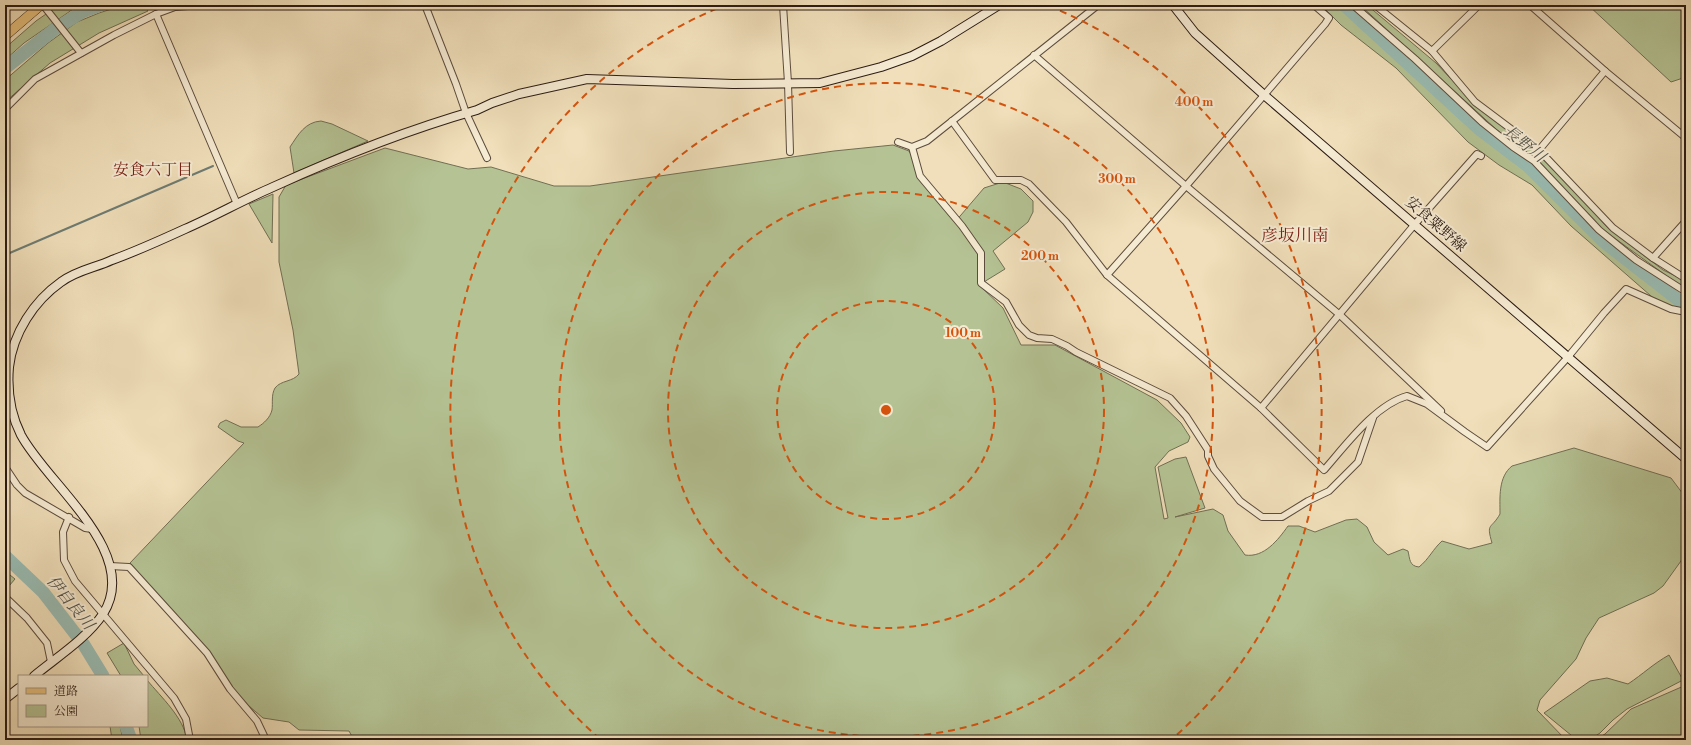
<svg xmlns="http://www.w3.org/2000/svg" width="1691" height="745" font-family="'Libre Bodoni','Noto Serif JP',serif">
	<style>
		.green { fill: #b5c394; stroke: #706f54 }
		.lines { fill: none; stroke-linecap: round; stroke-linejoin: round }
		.stream { stroke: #6e7c73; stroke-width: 2 }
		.river { stroke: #9abcb3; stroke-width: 13 }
		.street-casing { stroke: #5c4c3d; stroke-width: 8 }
		.secondary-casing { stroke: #2b1b13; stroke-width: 10 }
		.primary-casing { stroke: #2b1b13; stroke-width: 10 }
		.street { stroke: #f5ead2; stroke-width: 6 }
		.secondary { stroke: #f5ead2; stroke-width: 8 }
		.primary { stroke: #e8c07d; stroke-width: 9 }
		.ring { fill: none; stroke: #d5530d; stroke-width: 2; stroke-dasharray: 7 5 }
		.labels { text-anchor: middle; stroke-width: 4; stroke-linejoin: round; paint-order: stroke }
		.street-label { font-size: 15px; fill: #2b1b13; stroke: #f5ead2 }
		.water-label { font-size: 16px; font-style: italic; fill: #52534b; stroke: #f5ead2 }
		.neighbourhood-label { font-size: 16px; fill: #7a1f14; stroke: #f5ead2 }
		.quarter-label { font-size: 17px; fill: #7a1f14; stroke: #f5ead2 }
		.centre { fill: #d5530d; stroke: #f5ead2; stroke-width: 2 }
		.ring-label { font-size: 12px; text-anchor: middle; font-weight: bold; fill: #d5530d; stroke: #f5ead2; stroke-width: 4; stroke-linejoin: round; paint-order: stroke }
	</style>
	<rect width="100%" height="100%" fill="#f0dfba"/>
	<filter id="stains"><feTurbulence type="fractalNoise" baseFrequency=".005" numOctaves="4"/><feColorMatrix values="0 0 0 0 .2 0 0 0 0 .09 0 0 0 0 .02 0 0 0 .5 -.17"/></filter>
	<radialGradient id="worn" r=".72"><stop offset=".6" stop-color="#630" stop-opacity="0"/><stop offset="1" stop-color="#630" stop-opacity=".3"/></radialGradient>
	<!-- green -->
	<g class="green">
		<path d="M59 5H79L24 43 5 60V48L36 21Z"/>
		<path d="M124 5H144L148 11 99 33 50 63 5 102V80L48 43 77 22 99 13Z"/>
		<path d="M1321 5H1342L1478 133 1526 168 1586 228 1659 289 1686 304V317L1659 303 1571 226 1532 185 1499 165 1468 142 1396 68 1341 25Z"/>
		<path d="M1360 5H1367L1436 63 1468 97 1501 123 1560 174 1607 227 1663 270 1686 281V290L1602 229 1535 158 1497 130Z"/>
		<path d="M1588 5H1686V77L1671 82Z"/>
		<path d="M321 121 332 124 368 141 294 173 290 147C298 135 305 122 321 121Z"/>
		<path d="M893 145 909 151 932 191 955 222 984 188 1003 182 1021 189 1033 201V212L1028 222 993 251 1005 269 979 285 1003 308 1021 345H1055L1157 400 1181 423 1190 437 1188 442 1169 451 1155 467 1164 519 1168 518 1158 467 1175 459 1186 457 1205 508 1175 517 1213 509 1223 515 1228 531 1245 555C1264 558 1278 540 1288 526H1299L1315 532 1346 520 1357 519 1367 527 1374 542 1388 555 1403 549 1408 551C1410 559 1409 566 1419 567 1429 559 1433 549 1442 541L1469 549 1492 543C1486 522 1491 530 1500 514 1500 498 1498 477 1512 466L1574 448 1671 478 1683 494 1686 504V554L1663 586 1654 593 1599 618 1586 638 1576 659 1540 700 1537 710 1566 740H354L349 731 299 730 289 722 263 718 242 700 130 563 244 443 238 441 218 427 220 423 226 420 241 427H258C264 423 270 418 272 410 273 403 271 395 275 388 281 380 293 382 299 374L293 330 279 262V197L286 185 385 148 468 169 491 167 554 186H590L834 151Z"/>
		<path d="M273 194 272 243 249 204Z"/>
		<path d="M5 571 15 579 9 586 5 583Z"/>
		<path d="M124 643 134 664 144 676H121L107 653Z"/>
		<path d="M1669 655 1683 680 1627 709 1613 720 1600 733 1591 739 1577 740 1544 713 1590 681 1607 678 1628 684C1643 674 1653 664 1669 655Z"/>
		<path d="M147 680C161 697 184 718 187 740H141L139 726H147Z"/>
		<path d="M1686 685V740H1595L1605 734 1631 709Z"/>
		<path d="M110 726H120L123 740H112Z"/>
	</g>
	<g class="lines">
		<!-- stream -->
		<path class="stream" d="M5 255 213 166"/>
		<!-- river -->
		<g class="river">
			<path d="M1344 5 1478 128 1528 166 1604 242 1686 306"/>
			<path d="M5 68 55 29 82 12 101 5"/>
			<path d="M5 556 43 592 84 645 103 676"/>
			<path d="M126 726 131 740"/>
		</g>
		<!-- street casing -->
		<g class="street-casing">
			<g id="street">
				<path d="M43 5 81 53"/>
				<path d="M425 5 456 84 466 113 487 158"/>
				<path d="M783 5 788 83 790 152"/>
				<path d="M1353 5 1415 59 1483 123 1513 147 1534 161 1599 230 1636 260 1686 292"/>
				<path d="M1375 5 1432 51 1475 102 1539 150 1613 228 1653 258 1686 279"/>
				<path d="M1530 5 1605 71 1686 138"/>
				<path d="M156 14 237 204"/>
				<path d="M1432 51 1479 5"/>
				<path d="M1034 55 1186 186 1340 315 1441 411"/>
				<path d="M5 109 35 79 114 35 156 14 175 7 201 5"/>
				<path d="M952 121 995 180H1021L1029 184 1066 222 1107 275 1261 408 1324 470C1346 445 1375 405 1407 396L1427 404 1465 432 1487 447 1568 357 1604 313 1626 289 1671 309 1686 312"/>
				<path d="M898 142 912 147 927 141 1098 5"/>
				<path d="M912 147 920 176 962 226 981 253V283L1006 302 1019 325 1029 335 1037 338 1052 339 1067 346 1076 352 1170 398 1186 416 1208 450V456L1214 469 1240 501 1262 517H1282L1308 501 1329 491 1358 462 1373 418"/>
				<path d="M1539 150 1605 71"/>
				<path d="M1653 258 1686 221"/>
				<path d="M1107 275 1186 186 1325 24 1329 18 1314 5"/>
				<path d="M1261 408 1415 224 1477 154 1481 156"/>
				<path d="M5 467 17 485 25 493 85 528 92 529"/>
				<path d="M69 517 63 532 64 560 75 581 174 698 186 719 190 740"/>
				<path d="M110 566 129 567 207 653 230 689 257 721 266 740"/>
				<path d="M5 597 27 618 47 643 51 662"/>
			</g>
		</g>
		<!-- secondary casing -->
		<g class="secondary-casing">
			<g id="secondary">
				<path d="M1173 5 1195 33 1263 94 1686 459"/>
				<path d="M34 676C57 657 86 639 103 614 142 553 47 484 21 435 11 415 7 390 9 367 13 333 34 301 61 282 77 270 95 268 112 260 137 251 161 240 185 229 215 216 243 200 273 187 339 157 407 130 477 110L492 103 519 94 587 79 733 84 820 83 881 67 912 56 941 41 999 5"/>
				<path d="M5 699 19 688"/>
			</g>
		</g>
		<!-- primary casing -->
		<g class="primary-casing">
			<path id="primary" d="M5 36 41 5"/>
		</g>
		<!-- street -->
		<use href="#street" class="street"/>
		<!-- secondary -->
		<use href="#secondary" class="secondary"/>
		<!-- primary -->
		<use href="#primary" class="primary"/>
	</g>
	<!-- distance rings -->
	<g class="ring">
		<circle cx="886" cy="410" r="109"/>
		<circle cx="886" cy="410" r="218"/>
		<circle cx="886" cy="410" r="327"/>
		<path d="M600 739A436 436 0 0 1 723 6M1049 6A436 436 0 0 1 1172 739"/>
	</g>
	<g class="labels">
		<!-- street labels -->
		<g class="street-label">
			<text transform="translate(1436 224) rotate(41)" y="5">安食粟野線</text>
		</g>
		<!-- water labels -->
		<g class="water-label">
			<text transform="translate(1525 143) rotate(39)" y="6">長野川</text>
			<text transform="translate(71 602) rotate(51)" y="6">伊自良川</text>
		</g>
		<!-- neighbourhood labels -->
		<g class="neighbourhood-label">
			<text x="153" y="175">安食六丁目</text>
		</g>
		<!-- quarter labels -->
		<g class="quarter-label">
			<text x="1295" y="241">彦坂川南</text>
		</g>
	</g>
	<circle cx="886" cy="410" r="6" class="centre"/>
	<g class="ring-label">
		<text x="1194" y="106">400 m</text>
		<text x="1117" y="183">300 m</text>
		<text x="1040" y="260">200 m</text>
		<text x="963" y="337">100 m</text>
	</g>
	<!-- margin -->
	<rect width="1691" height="745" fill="none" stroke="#f0dfba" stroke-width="20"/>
	<rect x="6" y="6" width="1679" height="733" fill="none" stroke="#2b1b13" stroke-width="2"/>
	<rect x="10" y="10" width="1671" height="725" fill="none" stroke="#2b1b13"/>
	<!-- legend -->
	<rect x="18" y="675" width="130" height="52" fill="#f5ead2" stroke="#a49786"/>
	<rect x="26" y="688" width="20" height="6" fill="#e8c07d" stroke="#a49786"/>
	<text x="54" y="695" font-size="12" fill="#2b1b13">道路</text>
	<rect x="26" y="705" width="20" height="12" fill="#b5c394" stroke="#a49786"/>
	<text x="54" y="715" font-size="12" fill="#2b1b13">公園</text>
	<rect width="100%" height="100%" filter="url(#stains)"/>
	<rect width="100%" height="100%" fill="url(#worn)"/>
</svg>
